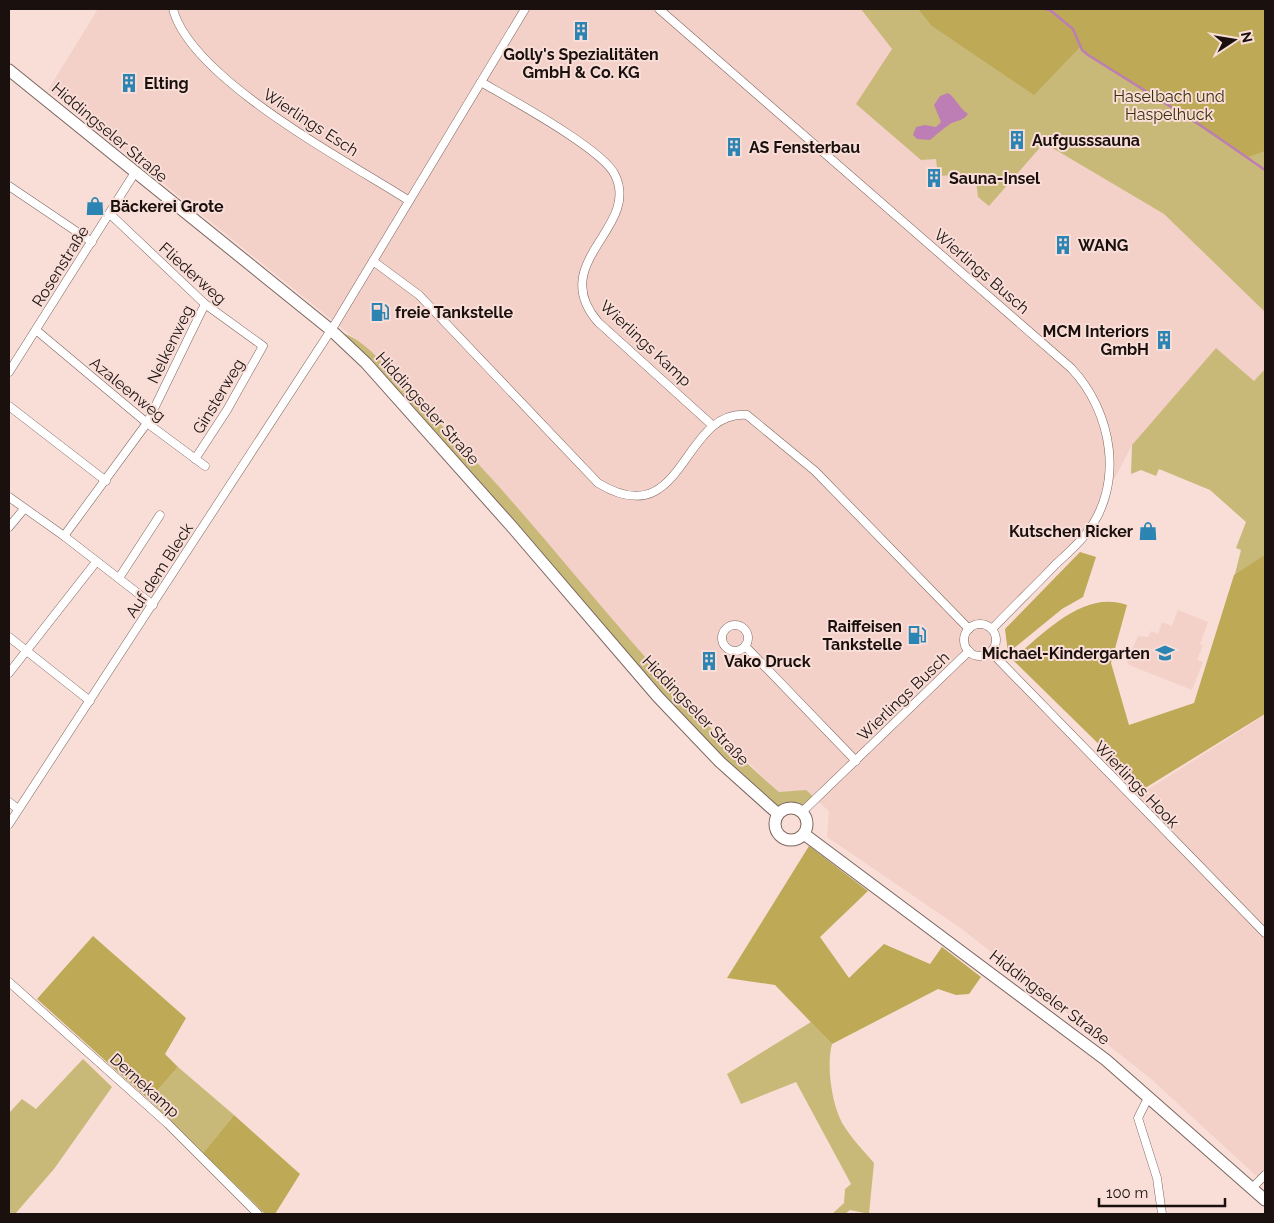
<svg xmlns="http://www.w3.org/2000/svg" width="1274" height="1223" font-family="Raleway,sans-serif">
	<style>
		.built { fill: #f3d0c8 }
		.green { fill: #c9b978 }
		.forest { fill: #bda956 }
		.water { fill: #bc7eb5 }
		.lines { fill: none; stroke-linecap: round; stroke-linejoin: round }
		.stream { stroke: #bc7eb5; stroke-width: 2.5 }
		.street-casing { stroke: #7c655f; stroke-width: 9 }
		.secondary-casing { stroke: #7c655f; stroke-width: 13 }
		.street { stroke: #fff; stroke-width: 8 }
		.secondary { stroke: #fff; stroke-width: 11 }
		.labels { text-anchor: middle; stroke-width: 4; stroke-linejoin: round; paint-order: stroke }
		.poi-label { font-size: 16px; font-weight: bold; fill: #1a110f; stroke: #f9ded8; text-anchor: start }
		.park-label { font-size: 16px; fill: #382f0a; stroke: #f9ded8 }
		.street-label { font-size: 16px; fill: #1a110f; stroke: #f9ded8 }
	</style>
	<rect width="100%" height="100%" fill="#f9ded8"/>
	<!-- built -->
	<g class="built">
		<path d="M98 9H862L1044 143 1164 214 1265 312V369L1254 381 1216 348 1132 445 1086 534 992 629 996 641 991 652 1133 799 1265 715V1184L1151 1079 962 929 827 837 829 811 806 791 779 792 684 701 374 354 48 90Z"/>
		<path d="M1178 610 1208 622 1200 644 1203 645 1197 660 1203 662 1192 690 1129 665 1127 661 1138 636 1148 637 1151 631 1158 634 1162 622 1172 626Z"/>
	</g>
	<!-- green -->
	<g class="green">
		<path d="M861 9H1265V312L1164 214 1044 143 989 206 978 197 976 180 970 174 938 176 936 159 921 160 856 104 892 49Z"/>
		<path d="M331 330C349 333 360 341 374 354 413 396 454 437 493 480 587 585 671 699 779 792L806 790 817 800 802 812 791 808 778 814 658 697Z"/>
		<path d="M1216 348 1254 381 1265 369V685L1233 582 1241 550 1236 548 1246 522 1210 490 1159 469 1156 476 1141 470 1131 474 1132 445Z"/>
		<path d="M811 1022 832 1044C826 1066 832 1107 844 1126 852 1139 864 1151 874 1163L869 1214 850 1210 845 1214H832L844 1203 845 1189 851 1184 796 1082 741 1104 727 1074Z"/>
		<path d="M83 1059 112 1087 54 1169 15 1214H9V1113L22 1099 36 1109Z"/>
		<path d="M178 1067 234 1115 203 1153 149 1100Z"/>
	</g>
	<!-- forest -->
	<g class="forest">
		<path d="M918 9H1265V151L1248 157 1088 56 1080 47 1034 95 932 26Z"/>
		<path d="M1080 552 1096 557 1083 597 1062 609 1008 653 1005 629Z"/>
		<path d="M1265 555V714L1142 790 1116 761 1012 659C1044 634 1083 589 1127 605L1111 663 1129 725 1194 703 1234 575Z"/>
		<path d="M809 846 868 891 820 937 849 978 884 944 930 964 942 947 981 977 969 994 956 995 938 989 832 1044 775 985 727 978Z"/>
		<path d="M93 936 186 1018 165 1054 178 1067 149 1100 37 999Z"/>
		<path d="M234 1115 300 1174 275 1214H265L203 1153Z"/>
	</g>
	<!-- water -->
	<path class="water" d="M948 93C956 98 959 108 968 114 963 121 957 120 950 124 944 128 936 135 930 140L917 139 913 135 916 127 925 125 936 127 941 122 934 105 940 96Z"/>
	<g class="lines">
		<!-- stream -->
		<path class="stream" d="M1045 9 1050 10 1073 29 1082 50 1088 55 1200 125 1265 170"/>
		<!-- street casing -->
		<g class="street-casing">
			<g id="street">
				<path d="M173 9C191 79 347 161 408 200"/>
				<path d="M659 9 1071 368C1112 411 1126 485 1085 535 1077 545 1066 555 1056 564 1035 586 1013 607 992 629"/>
				<path d="M481 82C510 99 603 149 615 175 641 228 546 262 598 322L712 425"/>
				<path d="M9 186 92 242"/>
				<path d="M110 214 205 304 263 346 227 410 195 459"/>
				<path d="M373 261 419 295 598 483C685 536 681 409 747 415L815 471 969 629"/>
				<path d="M36 330 147 423 205 466"/>
				<path d="M9 372 134 174"/>
				<path d="M9 406 106 481"/>
				<path d="M9 497 64 536 153 605"/>
				<path d="M9 527 24 509"/>
				<path d="M64 536 147 423 205 304"/>
				<path d="M119 578 160 515"/>
				<circle cx="980" cy="640" r="16"/>
				<circle cx="735" cy="638" r="13"/>
				<path d="M9 637 90 701"/>
				<path d="M745 646 856 761"/>
				<path d="M991 652 1265 933"/>
				<path d="M9 673 96 562"/>
				<path d="M9 802 18 809"/>
				<path d="M802 812 969 651"/>
				<path d="M9 824 335 324 525 9"/>
				<path d="M9 982 168 1124 258 1214"/>
				<path d="M1148 1098 1138 1118 1157 1178 1162 1214"/>
				<path d="M1252 1188 1265 1175"/>
			</g>
		</g>
		<!-- secondary casing -->
		<g class="secondary-casing">
			<g id="secondary">
				<path d="M9 70 331 330 366 363 513 528 658 697 720 762 778 814"/>
				<circle cx="791" cy="824" r="16"/>
				<path d="M804 834 1106 1060 1265 1200"/>
			</g>
		</g>
		<!-- street -->
		<use href="#street" class="street"/>
		<!-- secondary -->
		<use href="#secondary" class="secondary"/>
	</g>
	<!-- icons -->
	<defs>
		<g id="building-bare" transform="scale(1.5)"><path d="M-4-6H4V6H1V3H-1V6H-4ZM-2.5-4.3h1.7v1.8h-1.7ZM.8-4.3h1.7v1.8H.8ZM-2.5-1h1.7V.8h-1.7ZM.8-1h1.7V.8H.8Z" fill="#2b84b2" stroke="#f9ded8" stroke-width="2.5" paint-order="stroke"/></g>
		<g id="shop-bare" transform="scale(1.5)"><path d="M-5-2.5h2.3a2.7 3.5 0 0 1 5.4 0H5L5.5 6h-11ZM-1.5-2.5h3a1.5 2.3 0 0 0-3 0Z" fill="#2b84b2" stroke="#f9ded8" stroke-width="2.5" paint-order="stroke"/></g>
		<g id="fuel-bare" transform="scale(1.5)"><path d="M-5.5-6h7V0h2V4h1.3V-2.5L3-4.5l.8-.8L6-3V5H2.5V1h-1V6h-7ZM-4.2-4.7v3.2H.2V-4.7Z" fill="#2b84b2" stroke="#f9ded8" stroke-width="2.5" paint-order="stroke"/></g>
		<g id="school-bare" transform="scale(1.5)"><path d="M0-5L7-2L0 1L-7-2ZM-4 1L0 2.5L4 1V4Q0 6-4 4Z" fill="#2b84b2" stroke="#f9ded8" stroke-width="2.5" paint-order="stroke"/></g>
	</defs>
	<g fill-rule="evenodd">
		<use href="#building-bare" x="581" y="31"/>
		<use href="#building-bare" x="129" y="83"/>
		<use href="#building-bare" x="1017" y="140"/>
		<use href="#building-bare" x="734" y="147"/>
		<use href="#building-bare" x="934" y="178"/>
		<use href="#shop-bare" x="95" y="206"/>
		<use href="#building-bare" x="1063" y="245"/>
		<use href="#fuel-bare" x="380" y="312"/>
		<use href="#building-bare" x="1164" y="340"/>
		<use href="#shop-bare" x="1148" y="531"/>
		<use href="#fuel-bare" x="917" y="635"/>
		<use href="#school-bare" x="1165" y="653"/>
		<use href="#building-bare" x="709" y="661"/>
	</g>
	<g class="labels">
		<!-- poi labels -->
		<g class="poi-label">
			<text x="581" y="60" text-anchor="middle">Golly's Spezialitäten<tspan x="581" dy="18">GmbH &amp; Co. KG</tspan></text>
			<text x="144" y="89">Elting</text>
			<text x="1032" y="146">Aufgusssauna</text>
			<text x="749" y="153">AS Fensterbau</text>
			<text x="949" y="184">Sauna-Insel</text>
			<text x="110" y="212">Bäckerei Grote</text>
			<text x="1078" y="251">WANG</text>
			<text x="395" y="318">freie Tankstelle</text>
			<text x="1149" y="337" text-anchor="end">MCM Interiors<tspan x="1149" dy="18">GmbH</tspan></text>
			<text x="1133" y="537" text-anchor="end">Kutschen Ricker</text>
			<text x="902" y="632" text-anchor="end">Raiffeisen<tspan x="902" dy="18">Tankstelle</tspan></text>
			<text x="1150" y="659" text-anchor="end">Michael-Kindergarten</text>
			<text x="724" y="667">Vako Druck</text>
		</g>
		<!-- park labels -->
		<g class="park-label">
			<text x="1169" y="102">Haselbach und<tspan x="1169" dy="18">Haspelhuck</tspan></text>
		</g>
		<!-- street labels -->
		<g class="street-label">
			<text transform="translate(311 122) rotate(33)" y="6">Wierlings Esch</text>
			<text transform="translate(110 132) rotate(40)" y="6">Hiddingseler Straße</text>
			<text transform="translate(60 266) rotate(-58)" y="6">Rosenstraße</text>
			<text transform="translate(982 271) rotate(41)" y="6">Wierlings Busch</text>
			<text transform="translate(193 273) rotate(42)" y="6">Fliederweg</text>
			<text transform="translate(646 343) rotate(43)" y="6">Wierlings Kamp</text>
			<text transform="translate(170 344) rotate(-64)" y="6">Nelkenweg</text>
			<text transform="translate(128 389) rotate(39)" y="6">Azaleenweg</text>
			<text transform="translate(218 396) rotate(-59)" y="6">Ginsterweg</text>
			<text transform="translate(428 408) rotate(48)" y="6">Hiddingseler Straße</text>
			<text transform="translate(159 570) rotate(-57)" y="6">Auf dem Bleck</text>
			<text transform="translate(903 696) rotate(-44)" y="6">Wierlings Busch</text>
			<text transform="translate(696 710) rotate(46)" y="6">Hiddingseler Straße</text>
			<text transform="translate(1137 784) rotate(46)" y="6">Wierlings Hook</text>
			<text transform="translate(1050 997) rotate(37)" y="6">Hiddingseler Straße</text>
			<text transform="translate(145 1085) rotate(42)" y="6">Dernekamp</text>
		</g>
	</g>
	<!-- border -->
	<rect width="1274" height="1223" fill="none" stroke="#1a110f" stroke-width="20"/>
	<!-- north arrow -->
	<g transform="translate(1234 40) rotate(78)" stroke="#f9ded8" stroke-width="4" paint-order="stroke">
	<path d="M0-4L9 19L0 12L-9 19Z" fill="#1a110f"/>
	<text y="-8" font-size="14" font-weight="bold" text-anchor="middle" fill="#1a110f">N</text>
	</g>
	<!-- scale -->
	<path d="M1099 1198v8h126v-8" fill="none" stroke="#1a110f" stroke-width="2.5"/>
	<text x="1106" y="1198" font-size="15" fill="#1a110f" stroke="#f9ded8" stroke-width="4" paint-order="stroke">100 m</text>
</svg>
